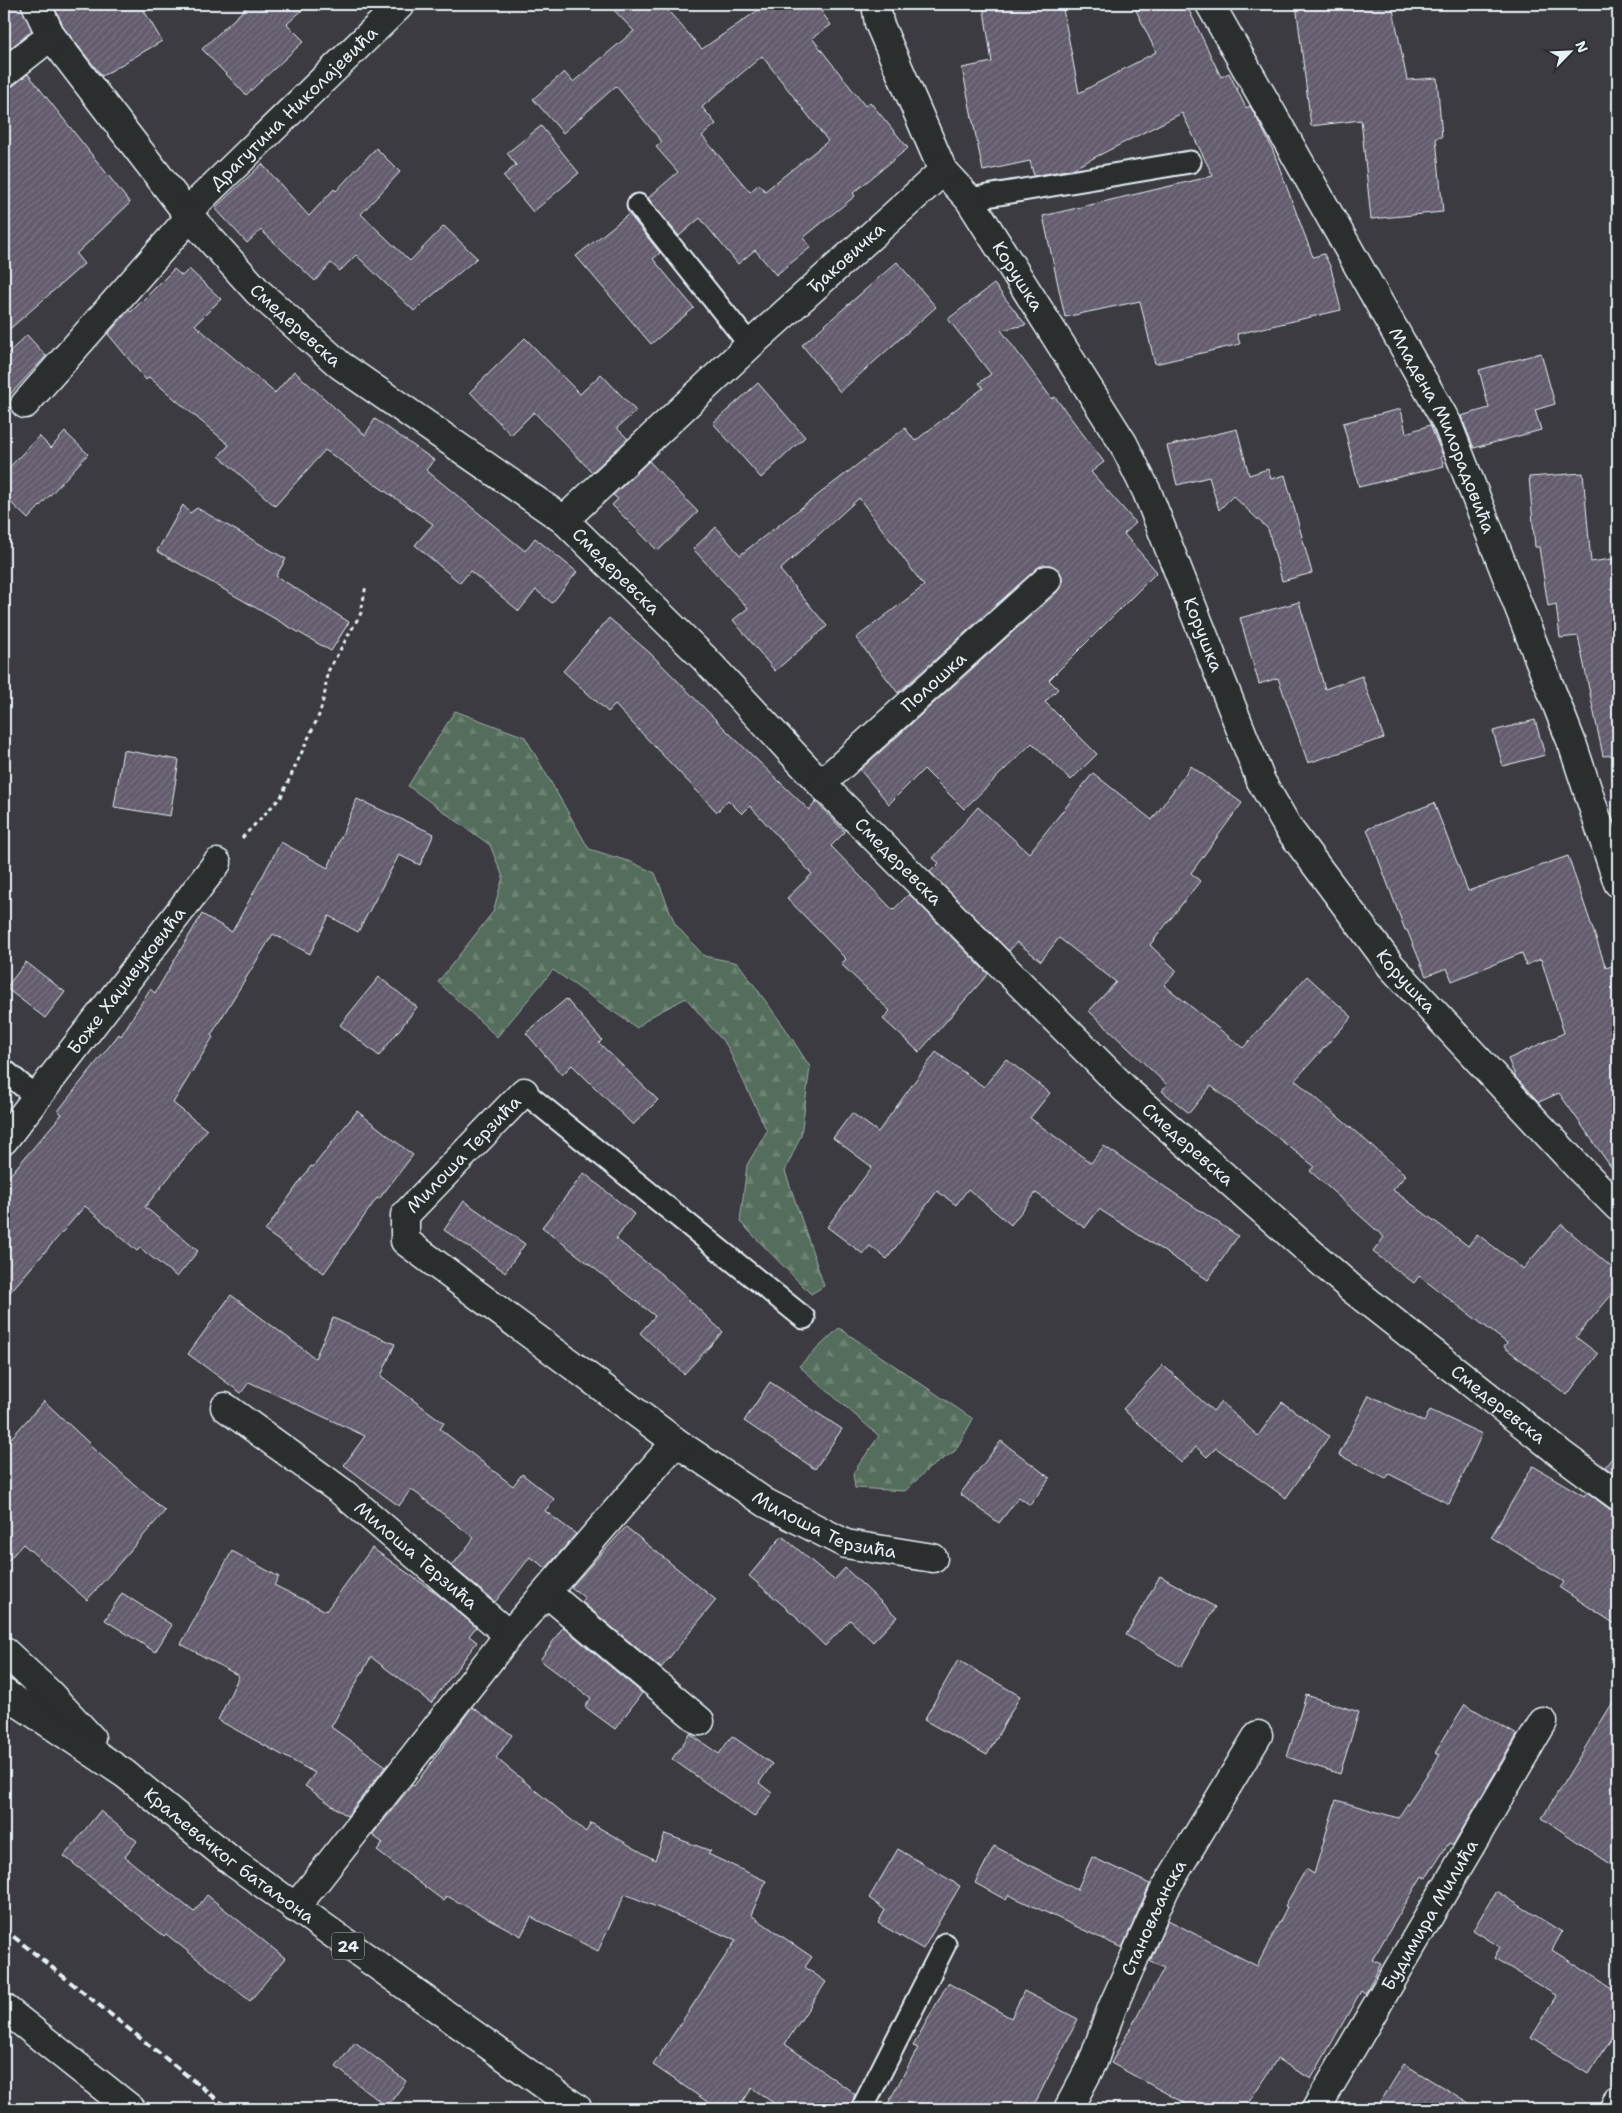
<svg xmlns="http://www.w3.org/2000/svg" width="1622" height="2113" font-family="'Shantell Sans',sans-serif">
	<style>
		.forest { fill: url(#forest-firs); stroke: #9eafaa }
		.building { fill: url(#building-hatch); stroke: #e8f1f8; fill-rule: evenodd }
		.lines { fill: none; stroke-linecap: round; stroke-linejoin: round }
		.lane-casing { stroke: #e8f1f8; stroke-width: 25 }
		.street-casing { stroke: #e8f1f8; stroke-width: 31 }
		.primary-casing { stroke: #e8f1f8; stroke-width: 31 }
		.path { stroke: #e8f1f8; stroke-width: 3; stroke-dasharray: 4 4; stroke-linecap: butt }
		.lane { stroke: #2a2d2e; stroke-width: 21 }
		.street { stroke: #2a2d2e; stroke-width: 28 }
		.primary { stroke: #2a2d2e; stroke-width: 28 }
		.rail { stroke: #e8f1f8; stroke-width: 4; stroke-dasharray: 8 4; stroke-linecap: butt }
		.labels { text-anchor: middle; stroke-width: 4.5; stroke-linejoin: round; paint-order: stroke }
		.shield { fill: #2a2d2e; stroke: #afb6bb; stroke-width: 1 }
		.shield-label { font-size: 16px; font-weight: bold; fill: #e8f1f8 }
		.street-label { font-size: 18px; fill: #e8f1f8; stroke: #2a2d2e }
	</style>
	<defs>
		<pattern id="forest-firs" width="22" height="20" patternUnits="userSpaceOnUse" patternTransform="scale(1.25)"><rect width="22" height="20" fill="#546d5b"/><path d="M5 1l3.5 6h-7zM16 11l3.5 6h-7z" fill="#6d8273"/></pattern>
		<pattern id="building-hatch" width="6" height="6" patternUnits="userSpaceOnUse" patternTransform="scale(1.25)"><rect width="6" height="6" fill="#635b6c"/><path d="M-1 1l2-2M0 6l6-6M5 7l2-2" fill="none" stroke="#797382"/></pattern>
	</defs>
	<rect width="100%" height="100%" fill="#3b3b41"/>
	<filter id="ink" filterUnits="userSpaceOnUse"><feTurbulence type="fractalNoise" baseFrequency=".02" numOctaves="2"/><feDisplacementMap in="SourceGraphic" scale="10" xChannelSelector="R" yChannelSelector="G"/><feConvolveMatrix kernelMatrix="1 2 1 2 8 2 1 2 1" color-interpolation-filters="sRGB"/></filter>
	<g filter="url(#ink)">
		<!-- forest -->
		<g class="forest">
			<path d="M455 711 525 737 589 849 631 862 655 873 675 924 704 956 738 963 785 1028 810 1067 801 1135 785 1171 824 1286 811 1294 740 1222 747 1165 767 1131 727 1046 686 998 650 1017 637 1028 553 970 497 1037 438 982 493 912 503 877 490 845 408 786Z"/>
			<path d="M839 1328 973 1419 955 1451 928 1469 905 1491 855 1488 853 1473 879 1436 799 1366Z"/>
		</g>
		<!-- building -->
		<g class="building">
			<path d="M4 4H21L32 31 4 53Z"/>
			<path d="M53 4H140L162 41 102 76 64 28Z"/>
			<path d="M250 4H309L287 24 304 41 246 95 202 49Z"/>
			<path d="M608 4H662L702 49 767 4H816L831 25 812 38 865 106 870 102 908 148 853 193 855 196 803 238 811 247 776 275 755 250 738 264 700 218 679 236 648 198 678 172 656 147 662 142 616 86 563 133 533 99 564 72 573 82 634 31ZM762 56 828 141 765 191 759 184 750 192 702 136 716 124 702 107Z"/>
			<path d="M983 4H1062L1079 93 1156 52 1133 4H1186L1221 77 1229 73 1246 108 1250 106 1264 132 1272 148 1313 257 1324 254 1331 268 1341 310 1237 334 1240 344 1155 364 1140 301 1065 317 1043 216 1213 176 1182 113 1072 169 1034 176 1030 161 983 171 962 68 992 62Z"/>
			<path d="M1296 4H1392L1407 80 1437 78 1442 137 1436 138 1443 212 1371 219 1361 120 1311 126Z"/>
			<path d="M28 74 130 203 76 254 84 264 4 334V88L13 86Z"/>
			<path d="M541 126 579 173 533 212 503 176 516 165 507 153Z"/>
			<path d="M376 148 400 172 361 214 410 261 444 226 477 258 414 311 356 255 340 271 331 263 315 281 261 230 247 243 215 208 262 164 309 216 334 189 336 191Z"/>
			<path d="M629 214 660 253 653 259 694 308 651 344 576 256Z"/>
			<path d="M897 262 936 307 840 392 802 345Z"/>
			<path d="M174 269 182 276 189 269 221 299 195 325 275 393 294 371 365 435 375 419 434 460 426 470 525 551 535 538 577 572 552 603 536 590 519 611 470 571 460 583 415 545 433 524 325 450 275 506 219 456 229 445 149 377 146 380 108 334 129 310 131 312Z"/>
			<path d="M994 284 1026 325 1001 330 1052 399 1055 397 1104 462 1091 472 1136 523 1124 534 1157 572 1049 680 1058 689 1045 702 1097 754 1071 780 1032 743 964 809 924 769 889 804 860 770 1057 592 1062 584V576L1059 570 1051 565H1043L1037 568 898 693 856 638 924 586 859 498 780 570 827 626 775 671 733 620 748 608 693 549 716 527 740 555 905 428 915 441 983 388 979 383 991 374 948 319Z"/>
			<path d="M27 335 46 356 4 401V357Z"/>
			<path d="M525 338 580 394 601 374 636 411 617 428 628 439 592 472 534 412 511 435 470 392Z"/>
			<path d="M1541 353 1555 404 1535 410 1541 430 1474 448 1461 416 1489 408 1479 370Z"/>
			<path d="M758 383 805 437 761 478 713 423Z"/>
			<path d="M1401 409 1406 433 1430 425 1443 456 1441 457 1444 466 1359 487 1343 423Z"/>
			<path d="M1237 429 1249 475 1268 469 1271 479 1285 475 1312 573 1282 581 1268 529 1233 496 1219 510 1209 477 1177 485 1167 446Z"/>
			<path d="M65 432 88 454 28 519 4 496V473L39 436 51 448Z"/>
			<path d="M649 461 698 512 658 551 612 505 618 499 613 495Z"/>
			<path d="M1583 473 1591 562 1618 558V755L1603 756 1578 636 1560 638 1556 604 1548 606 1539 547H1535L1529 477Z"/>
			<path d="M183 505 190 513 197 508 286 559 276 576 349 622 331 651 157 551Z"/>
			<path d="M1299 602 1325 689 1362 676 1384 738 1308 763 1278 678 1259 684 1240 618Z"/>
			<path d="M609 618 650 653 728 732 809 810 816 802 845 832 831 846 893 910 909 894 988 974 919 1052 883 1019 890 1011 841 964 846 959 787 898 812 874 750 806 742 814 728 800 717 812 615 705 608 712 563 671Z"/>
			<path d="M1535 720 1545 755 1503 766 1493 731Z"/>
			<path d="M123 750 179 760 170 816 114 807Z"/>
			<path d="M1191 766 1242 803 1191 873 1200 881 1150 945 1177 971 1164 985 1243 1048 1307 976 1352 1017 1295 1080 1406 1175 1393 1190 1468 1246 1477 1234 1523 1269 1561 1224 1618 1273V1287L1576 1337 1598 1354 1567 1395 1504 1347 1507 1343 1419 1276 1414 1283 1373 1252 1384 1237 1310 1171 1314 1166 1211 1086 1189 1113 1162 1091 1167 1085 1089 1011 1116 982 1059 938 1041 961 1017 942 1009 951 930 872 939 863 933 858 978 807 1029 853 1093 773 1152 820Z"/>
			<path d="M357 799 434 834 420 865 399 855 358 932 329 916 310 954 273 934 211 1035 213 1037 173 1103 207 1130 145 1207 198 1251 177 1277 140 1248 137 1251 85 1206 4 1299V1182L62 1114 58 1111 119 1034 121 1036 150 989 155 993 202 914 232 932 281 842 328 868Z"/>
			<path d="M1434 803 1468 891 1568 856 1606 968 1618 964V1177L1559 1093 1539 1102 1516 1078 1508 1059 1564 1033 1541 959 1526 965 1522 953 1452 981 1447 968 1426 976 1407 930H1405L1367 829Z"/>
			<path d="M26 962 65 992 45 1018 6 988Z"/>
			<path d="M379 977 417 1007 379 1056 340 1025Z"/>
			<path d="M566 999 602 1040 599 1043 658 1100 633 1125 572 1065 562 1075 526 1033Z"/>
			<path d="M936 1052 984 1087 1006 1059 1050 1093 1030 1118 1091 1163 1104 1146 1238 1236 1208 1280 1099 1209 1085 1228 1036 1193 1011 1225 968 1189 956 1205 937 1191 887 1259 870 1246 863 1254 827 1227 872 1167 833 1138 852 1113 878 1132Z"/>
			<path d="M357 1111 413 1155 379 1199 377 1198 324 1273 265 1231 311 1166 313 1167Z"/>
			<path d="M584 1173 634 1214 616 1239 661 1274 723 1332 684 1374 640 1333 655 1316 542 1227Z"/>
			<path d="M464 1201 525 1244 505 1272 444 1230Z"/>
			<path d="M231 1295 315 1358 333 1318 395 1344 381 1376 444 1423 440 1429 513 1486 522 1474 554 1499 545 1511 576 1534 546 1568 530 1557 495 1602 452 1566 474 1538 411 1489 399 1506 344 1465 365 1436 249 1382 241 1393 188 1354Z"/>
			<path d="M1163 1365 1213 1411 1221 1402 1258 1436 1282 1402 1329 1436 1286 1498 1216 1448 1207 1457 1196 1447 1181 1463 1123 1409Z"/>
			<path d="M770 1382 842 1429 815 1469 744 1421Z"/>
			<path d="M1369 1395 1424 1422 1430 1410 1482 1434 1449 1504 1389 1474 1386 1479 1339 1455Z"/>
			<path d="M44 1401 90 1444 89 1445 165 1511 87 1600 23 1544 4 1565V1446Z"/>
			<path d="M1001 1441 1050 1478 1030 1505 1019 1497 999 1523 960 1494Z"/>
			<path d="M1618 1450V1477L1605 1467Z"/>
			<path d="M1533 1466 1584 1496 1587 1492 1609 1509 1618 1511V1626L1560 1588 1564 1582 1491 1537Z"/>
			<path d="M626 1527 716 1600 661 1668 582 1602 585 1598 571 1587Z"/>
			<path d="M782 1536 834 1580 845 1568 897 1617 873 1642 850 1620 825 1646 797 1619 798 1618 749 1576Z"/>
			<path d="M372 1548 433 1591 476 1627 469 1636 477 1642 431 1703 371 1657 331 1727 386 1766 347 1816 305 1786 315 1773 218 1720 239 1676 181 1644 232 1551 279 1577 274 1585 326 1611Z"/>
			<path d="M1160 1576 1215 1607 1181 1667 1126 1635Z"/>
			<path d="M122 1593 172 1625 155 1652 105 1620Z"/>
			<path d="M563 1627 642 1693 615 1729 585 1707 591 1698 540 1660Z"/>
			<path d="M958 1660 1020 1696 987 1755 924 1720Z"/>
			<path d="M1618 1694V1869L1542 1818Z"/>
			<path d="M1306 1695 1359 1712 1340 1774 1287 1757Z"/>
			<path d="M1465 1704 1517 1735 1453 1845 1449 1843 1426 1878 1422 1876 1372 1960 1381 1964 1365 1994 1361 1991 1311 2079 1277 2059 1244 2109H1195L1111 2063 1164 1968 1150 1961 1168 1920 1257 1966 1287 1907 1285 1906 1306 1869 1314 1874 1336 1800 1398 1818 1440 1755 1435 1753Z"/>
			<path d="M472 1707 512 1735 496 1758 586 1832 591 1823 655 1860 665 1834 711 1851 708 1854 766 1881 751 1915 812 1957 805 1967 826 1982 785 2044 855 2094 850 2109H782L752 2088 738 2109H718L653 2065 736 1940 625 1894 598 1951 531 1917 521 1936 447 1896 444 1901 377 1851 383 1843 372 1835 412 1785 414 1786Z"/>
			<path d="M690 1734 719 1754 732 1736 772 1764 759 1783 772 1793 754 1817 672 1759Z"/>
			<path d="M100 1811 137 1841 125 1857 194 1912 207 1895 285 1958 250 2001 166 1934 164 1936 64 1856Z"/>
			<path d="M994 1846 1077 1890 1092 1857 1150 1884 1122 1948 1009 1895 1006 1900 975 1883Z"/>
			<path d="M898 1849 960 1886 923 1949 878 1923 885 1910 869 1898Z"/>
			<path d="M1496 1891 1562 1932 1552 1950 1618 1992V2027L1588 2074 1531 2038 1557 1996 1494 1958 1500 1947 1473 1930Z"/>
			<path d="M948 1983 1011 2018 1024 1991 1078 2019 1032 2109H885L918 2048 913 2046Z"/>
			<path d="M355 2042 406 2081 387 2107 336 2067Z"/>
			<path d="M1404 2064 1479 2109H1376Z"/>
		</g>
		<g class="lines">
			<!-- lane casing -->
			<g class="lane-casing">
				<g id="lane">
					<path d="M969 199 1190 162"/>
					<path d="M638 205 750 345"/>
					<path d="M4 1070 37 1098"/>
					<path d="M524 1092 804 1318"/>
					<path d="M862 2109 945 1944"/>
				</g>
			</g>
			<!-- street casing -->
			<g class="street-casing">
				<g id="street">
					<path id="s1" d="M36 4 51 36 190 217 258 292 340 365 564 520 704 658 821 784 1126 1090 1351 1288 1561 1454 1618 1496"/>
					<path id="s2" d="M876 4 879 23 943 171 969 199 1123 443 1147 492 1261 781 1289 829 1391 966 1579 1168 1618 1207"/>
					<path id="s3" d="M1210 4 1447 423 1573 746 1618 883"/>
					<path d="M4 73 51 36"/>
					<path id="s4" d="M187 212 401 4"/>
					<path d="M25 404 190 217"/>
					<path id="s5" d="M564 520 750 345 943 171"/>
					<path id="s6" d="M821 784 1047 580"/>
					<path id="s7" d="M4 1140 217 863"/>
					<path id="s8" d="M225 1407 342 1492 509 1635"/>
					<path id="s9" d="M676 1442 766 1503 846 1544 933 1558"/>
					<path d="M547 1593 700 1721"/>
					<path id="s10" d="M295 1908 509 1635 676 1442 405 1241V1215L524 1092"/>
					<path d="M4 2008 131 2109"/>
					<path id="s11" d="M1068 2109 1093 2062 1112 2008 1165 1889 1258 1735"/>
					<path id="s12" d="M1316 2109 1543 1722"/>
					<path d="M1615 2109 1618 2103"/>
				</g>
			</g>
			<!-- primary casing -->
			<g class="primary-casing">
				<g id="primary">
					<path d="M4 1651 49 1693 91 1738"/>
					<path id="s13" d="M4 1693 125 1774 234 1863 578 2109"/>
				</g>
			</g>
			<!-- path -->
			<path class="path" d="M242 838 281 797 320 713 325 692 327 673 361 613 366 585"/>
			<!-- lane -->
			<use href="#lane" class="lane"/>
			<!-- street -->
			<use href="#street" class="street"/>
			<!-- primary -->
			<use href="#primary" class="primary"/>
			<!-- rail -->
			<path class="rail" d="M4 1929 229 2109"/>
		</g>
	</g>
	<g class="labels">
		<!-- shield labels -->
		<rect class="shield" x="332" y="1932.5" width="32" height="27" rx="4"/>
		<g class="shield-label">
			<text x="348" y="1952">24</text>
		</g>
		<!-- street labels -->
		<g class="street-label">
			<text dy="6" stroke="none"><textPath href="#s4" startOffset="149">Драгутина Николајевића</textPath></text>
			<text dy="6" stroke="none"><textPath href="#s5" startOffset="385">Ђаковичка</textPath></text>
			<text dy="6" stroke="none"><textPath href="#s2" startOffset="310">Корушка</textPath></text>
			<text dy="6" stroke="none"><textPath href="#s1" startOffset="415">Смедеревска</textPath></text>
			<text dy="6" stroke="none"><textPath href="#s3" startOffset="486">Младена Милорадовића</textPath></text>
			<text dy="6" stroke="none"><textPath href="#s1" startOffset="820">Смедеревска</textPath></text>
			<text dy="6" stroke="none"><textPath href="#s2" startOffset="715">Корушка</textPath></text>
			<text dy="6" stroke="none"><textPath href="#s6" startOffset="152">Полошка</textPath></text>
			<text dy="6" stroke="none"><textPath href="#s1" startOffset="1225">Смедеревска</textPath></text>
			<text dy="6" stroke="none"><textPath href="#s7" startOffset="201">Боже Хаџивуковића</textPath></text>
			<text dy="6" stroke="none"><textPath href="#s2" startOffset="1120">Корушка</textPath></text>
			<text dy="6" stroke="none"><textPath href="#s1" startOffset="1630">Смедеревска</textPath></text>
			<text dy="6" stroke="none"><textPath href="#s10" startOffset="1050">Милоша Терзића</textPath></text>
			<text dy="6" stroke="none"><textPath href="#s1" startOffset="2035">Смедеревска</textPath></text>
			<text dy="6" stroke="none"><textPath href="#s9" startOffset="172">Милоша Терзића</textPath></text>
			<text dy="6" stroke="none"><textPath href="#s8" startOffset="242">Милоша Терзића</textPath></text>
			<text dy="6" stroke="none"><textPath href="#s13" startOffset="278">Краљевачког батаљона</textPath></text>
			<text dy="6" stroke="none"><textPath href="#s12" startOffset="225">Будимира Милића</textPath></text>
			<text dy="6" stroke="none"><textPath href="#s11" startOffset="210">Становљанска</textPath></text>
		</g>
	</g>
	<!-- margin -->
	<rect width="1622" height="2113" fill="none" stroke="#2a2d2e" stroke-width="20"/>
	<rect x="10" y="10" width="1602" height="2093" fill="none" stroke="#e8f1f8" stroke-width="2" filter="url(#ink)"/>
	<!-- north arrow -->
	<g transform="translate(1570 52) rotate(66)" stroke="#2a2d2e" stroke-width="4" paint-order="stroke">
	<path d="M0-4L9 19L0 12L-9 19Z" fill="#e8f1f8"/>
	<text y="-8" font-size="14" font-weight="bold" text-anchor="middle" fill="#e8f1f8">N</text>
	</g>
</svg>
